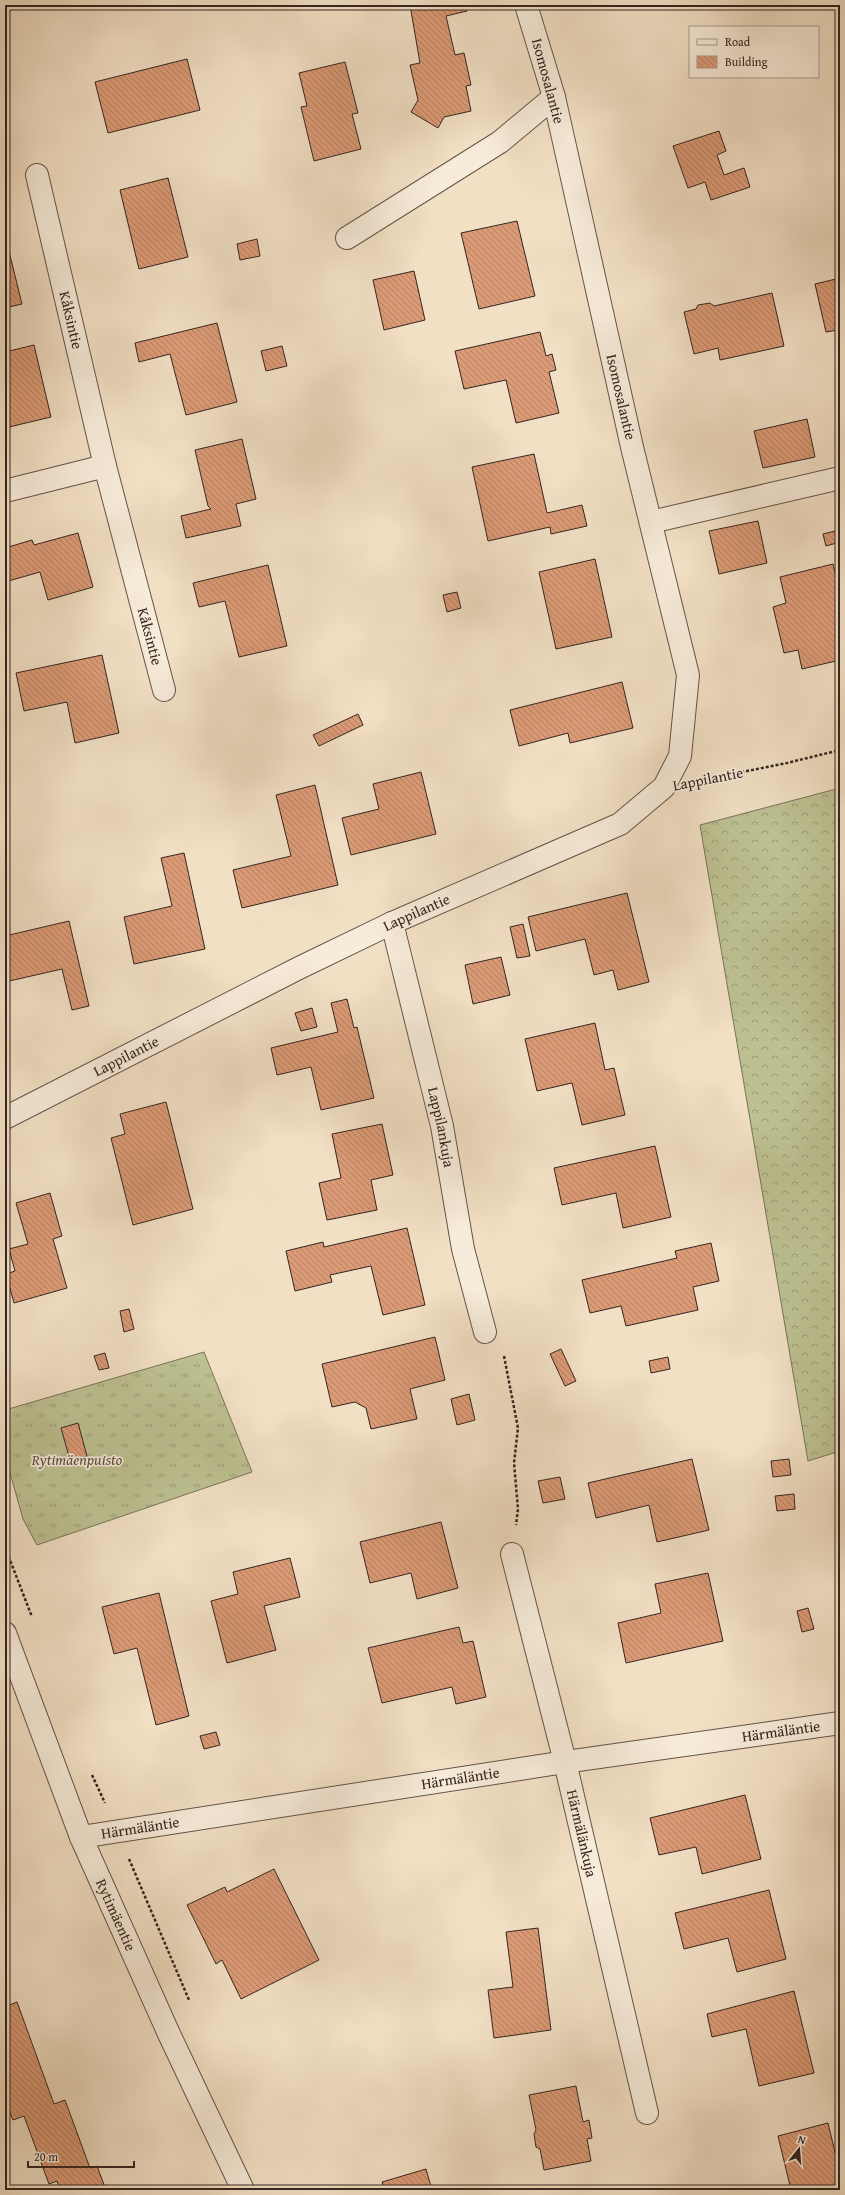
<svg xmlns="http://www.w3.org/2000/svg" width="845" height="2195" font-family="'Gentium Book Plus',serif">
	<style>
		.grass { fill: url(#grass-tufts); stroke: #787359 }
		.forest { fill: url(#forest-crowns); stroke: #787359 }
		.building { fill: url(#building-back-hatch); stroke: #342520 }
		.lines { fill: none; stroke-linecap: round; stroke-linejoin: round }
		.minor-casing { stroke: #645449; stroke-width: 24 }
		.path { stroke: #342520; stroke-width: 2.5; stroke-dasharray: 3 2; stroke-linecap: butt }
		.minor { stroke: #f7ebd9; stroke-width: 22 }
		.labels { text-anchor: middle; stroke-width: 3.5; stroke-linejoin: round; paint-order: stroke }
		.street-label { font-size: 15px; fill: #342520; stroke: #f7ebd9 }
		.park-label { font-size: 15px; font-style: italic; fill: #564c3c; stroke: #f7ebd9 }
	</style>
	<defs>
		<pattern id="grass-tufts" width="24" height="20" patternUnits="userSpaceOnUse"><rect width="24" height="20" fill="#bdc192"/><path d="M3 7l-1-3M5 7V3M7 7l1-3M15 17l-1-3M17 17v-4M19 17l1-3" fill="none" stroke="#9a9d77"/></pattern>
		<pattern id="forest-crowns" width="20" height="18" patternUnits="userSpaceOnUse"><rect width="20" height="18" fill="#bdc192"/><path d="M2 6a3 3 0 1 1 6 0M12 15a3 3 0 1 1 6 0" fill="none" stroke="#9a9d77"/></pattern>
		<pattern id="building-back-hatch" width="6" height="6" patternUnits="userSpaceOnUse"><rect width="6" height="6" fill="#dc9b77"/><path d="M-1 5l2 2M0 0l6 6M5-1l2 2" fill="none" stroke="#b37e61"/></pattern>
	</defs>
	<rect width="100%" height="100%" fill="#f2e0c5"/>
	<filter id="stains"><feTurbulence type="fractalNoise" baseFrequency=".005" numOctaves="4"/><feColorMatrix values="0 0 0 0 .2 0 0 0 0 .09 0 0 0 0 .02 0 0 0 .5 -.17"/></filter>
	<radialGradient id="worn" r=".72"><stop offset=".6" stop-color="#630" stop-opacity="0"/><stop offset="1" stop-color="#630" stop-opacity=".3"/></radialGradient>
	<!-- grass -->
	<path class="grass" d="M204 1352 252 1472 37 1545 23 1519 5 1455V1410Z"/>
	<!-- forest -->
	<path class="forest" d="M840 788V1451L808 1461 700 825Z"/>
	<!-- building -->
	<g class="building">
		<path d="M410 5H466L467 11 446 16 455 55 464 53 471 85 466 86 471 111 444 117 438 128 411 112 418 100 410 65 420 63Z"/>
		<path d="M187 59 200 110 108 133 95 82Z"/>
		<path d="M345 62 358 113 352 114 361 149 314 161 301 107 307 106 299 73Z"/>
		<path d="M719 131 726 151 717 155 724 175 744 168 750 187 711 200 705 182 688 188 673 146Z"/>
		<path d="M168 178 188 257 139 269 120 190Z"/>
		<path d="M517 221 535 296 479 309 461 233Z"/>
		<path d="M5 235 22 304 5 308Z"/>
		<path d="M257 239 260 256 240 260 237 244Z"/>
		<path d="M414 271 425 320 384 330 373 280Z"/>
		<path d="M840 278V337L838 330 826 332 815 284Z"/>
		<path d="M772 293 784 346 720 360 718 348 694 354 684 312 696 309 698 305 710 303 714 306Z"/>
		<path d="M217 323 237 402 186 415 170 354 139 362 135 343Z"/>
		<path d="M540 332 546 356 552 354 556 370 549 372 559 413 516 423 506 380 464 389 455 351Z"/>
		<path d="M34 345 51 417 5 428V352Z"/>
		<path d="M282 346 287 366 266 371 261 351Z"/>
		<path d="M807 419 815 457 763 468 754 431Z"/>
		<path d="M242 439 256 499 236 504 241 526 186 538 181 516 211 509 208 506 195 450Z"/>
		<path d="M534 454 547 513 582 505 587 526 551 534 550 527 488 541 472 467Z"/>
		<path d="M758 521 767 563 719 574 709 531Z"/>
		<path d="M839 530 840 542 826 546 823 534Z"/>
		<path d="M78 533 93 587 48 600 40 572 5 582V548L32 540 34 545Z"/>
		<path d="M595 559 612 637 556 649 539 572Z"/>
		<path d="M833 564 840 593V660L802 669 798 650 784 653 773 607 786 603 780 577Z"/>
		<path d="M268 565 287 646 239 657 225 601 199 607 193 583Z"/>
		<path d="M457 592 461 608 447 612 443 595Z"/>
		<path d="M102 655 119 733 75 743 67 702 24 711 16 673Z"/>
		<path d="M622 682 633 728 570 743 568 733 519 746 510 710Z"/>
		<path d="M358 714 363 725 319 746 313 735Z"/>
		<path d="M421 772 436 834 351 855 342 818 379 809 373 784Z"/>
		<path d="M315 785 338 885 242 908 233 870 291 856 276 795Z"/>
		<path d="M184 853 205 949 134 964 124 917 172 906 161 858Z"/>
		<path d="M627 893 649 982 618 990 613 970 594 975 585 939 536 951 528 917Z"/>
		<path d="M69 921 89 1006 72 1010 62 969 5 982V936Z"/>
		<path d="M523 924 530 956 517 958 510 927Z"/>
		<path d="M501 957 510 995 473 1004 465 965Z"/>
		<path d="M347 999 354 1028 357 1027 374 1098 321 1110 311 1067 277 1075 271 1048 338 1032 331 1003Z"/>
		<path d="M312 1008 317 1027 301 1031 295 1013Z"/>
		<path d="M595 1023 605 1070 614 1068 625 1115 582 1125 572 1083 537 1091 525 1039Z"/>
		<path d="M166 1102 193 1209 133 1225 111 1138 125 1134 120 1114Z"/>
		<path d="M382 1124 393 1175 371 1180 377 1210 327 1220 319 1183 341 1178 332 1134Z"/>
		<path d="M655 1146 671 1217 623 1228 616 1193 562 1205 554 1168Z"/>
		<path d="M50 1193 62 1236 53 1239 67 1288 14 1303 6 1274 15 1271 9 1249 28 1244 16 1203Z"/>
		<path d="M407 1228 425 1305 383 1315 371 1266 330 1275 332 1282 295 1291 286 1251 323 1242 324 1247Z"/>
		<path d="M711 1243 719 1281 693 1287 698 1310 626 1326 621 1306 590 1313 582 1280 677 1258 675 1251Z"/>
		<path d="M129 1309 134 1329 124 1332 120 1311Z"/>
		<path d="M435 1337 445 1380 410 1389 417 1419 371 1429 366 1408 355 1402 332 1407 322 1364Z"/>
		<path d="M561 1349 576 1381 565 1386 550 1354Z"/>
		<path d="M105 1353 109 1368 99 1370 94 1356Z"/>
		<path d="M668 1357 670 1369 651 1373 649 1361Z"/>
		<path d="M469 1394 475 1420 457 1425 451 1399Z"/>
		<path d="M78 1423 87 1456 70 1460 61 1428Z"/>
		<path d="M692 1459 709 1530 657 1542 649 1505 596 1518 588 1483Z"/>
		<path d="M789 1459 791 1475 773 1477 771 1461Z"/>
		<path d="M560 1477 565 1499 543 1503 538 1481Z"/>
		<path d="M794 1494 795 1509 777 1511 775 1496Z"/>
		<path d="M441 1522 458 1588 417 1599 411 1573 370 1583 360 1542Z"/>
		<path d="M290 1558 300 1597 264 1606 276 1650 227 1663 211 1601 238 1594 233 1572Z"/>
		<path d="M708 1573 723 1641 626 1663 618 1623 661 1613 655 1584Z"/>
		<path d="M159 1593 189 1716 156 1725 137 1648 114 1654 102 1607Z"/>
		<path d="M808 1608 814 1629 802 1632 797 1611Z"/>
		<path d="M459 1627 463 1643 473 1641 486 1697 456 1704 452 1687 382 1703 368 1648Z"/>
		<path d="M216 1732 220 1745 204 1749 200 1736Z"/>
		<path d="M745 1795 761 1859 702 1874 696 1847 659 1855 650 1818Z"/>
		<path d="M274 1869 319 1960 241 1999 222 1960 216 1964 187 1905 225 1887 227 1892Z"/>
		<path d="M769 1890 786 1959 737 1972 728 1938 684 1949 675 1913Z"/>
		<path d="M538 1928 551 2030 494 2038 488 1990 513 1987 506 1932Z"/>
		<path d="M794 1991 814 2073 759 2086 746 2029 712 2037 707 2014Z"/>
		<path d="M17 2002 54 2104 65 2100 90 2168 97 2166 106 2190H60L57 2181 49 2184 24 2116 13 2120 5 2100V2007Z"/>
		<path d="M576 2086 583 2122 589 2120 592 2138 587 2139 591 2161 544 2170 540 2149 536 2147 534 2134 536 2130 529 2095Z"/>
		<path d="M828 2123 840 2173V2190H791L778 2136Z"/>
		<path d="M426 2169 432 2190H385L382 2182Z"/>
	</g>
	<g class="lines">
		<!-- minor casing -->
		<g class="minor-casing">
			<g id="minor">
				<path id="s1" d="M37 175 105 466 164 690"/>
				<path d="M347 238 500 142 554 97"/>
				<path d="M5 491 105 466"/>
				<path d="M651 522 840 478"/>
				<path id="s2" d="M392 923 442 1126 463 1249 485 1332"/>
				<path id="s3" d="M5 1118 299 968 392 923 620 824 664 787 680 756 688 675 632 447 554 97 526 5"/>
				<path id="s4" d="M512 1554 565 1762 647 2113"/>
				<path id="s5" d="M5 1633 81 1837 169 2034 243 2190"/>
				<path id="s6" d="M81 1837 565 1762 840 1723"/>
			</g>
		</g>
		<!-- path -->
		<g class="path">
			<path d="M702 780 787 763 840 750"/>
			<path d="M504 1356 518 1428 514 1463 518 1509 516 1525"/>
			<path d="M5 1547 32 1617"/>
			<path d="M92 1775 105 1803"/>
			<path d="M129 1859 189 2000"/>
		</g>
		<!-- minor -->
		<use href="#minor" class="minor"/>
	</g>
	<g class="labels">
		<!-- street labels -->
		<g class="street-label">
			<text transform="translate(548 81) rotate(75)" y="5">Isomosalantie</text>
			<text dy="5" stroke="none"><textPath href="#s1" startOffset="149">Kåksintie</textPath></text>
			<text transform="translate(621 397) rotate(77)" y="5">Isomosalantie</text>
			<text dy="5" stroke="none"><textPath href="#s1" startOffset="475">Kåksintie</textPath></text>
			<text transform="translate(708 779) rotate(-11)" y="5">Lappilantie</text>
			<text dy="5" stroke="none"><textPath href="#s3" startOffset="460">Lappilantie</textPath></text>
			<text dy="5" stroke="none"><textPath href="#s3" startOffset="136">Lappilantie</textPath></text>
			<text dy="5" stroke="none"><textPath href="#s2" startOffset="210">Lappilankuja</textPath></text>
			<text dy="5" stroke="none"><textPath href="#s6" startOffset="708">Härmäläntie</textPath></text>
			<text dy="5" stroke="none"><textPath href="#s6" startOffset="384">Härmäläntie</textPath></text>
			<text dy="5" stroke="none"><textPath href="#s6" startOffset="60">Härmäläntie</textPath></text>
			<text dy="5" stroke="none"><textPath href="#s4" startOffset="288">Härmälänkuja</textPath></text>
			<text dy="5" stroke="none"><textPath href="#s5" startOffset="303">Rytimäentie</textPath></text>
		</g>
		<!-- park labels -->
		<g class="park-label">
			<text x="77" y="1465">Rytimäenpuisto</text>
		</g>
	</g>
	<!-- margin -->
	<rect width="845" height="2195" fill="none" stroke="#f2e0c5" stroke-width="20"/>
	<rect x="6" y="6" width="833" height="2183" fill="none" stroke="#342520" stroke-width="2"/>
	<rect x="10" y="10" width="825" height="2175" fill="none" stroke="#342520"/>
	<!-- legend -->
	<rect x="689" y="26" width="130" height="52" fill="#f7ebd9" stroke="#a99c8f"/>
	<rect x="697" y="39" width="20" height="6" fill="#f7ebd9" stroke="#a99c8f"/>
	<text x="725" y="46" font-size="12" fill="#342520">Road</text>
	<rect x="697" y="56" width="20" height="12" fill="url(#building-back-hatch)" stroke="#a99c8f"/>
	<text x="725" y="66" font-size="12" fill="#342520">Building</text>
	<!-- north arrow -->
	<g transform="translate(799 2149) rotate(17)" stroke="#f7ebd9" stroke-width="3" paint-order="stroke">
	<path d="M0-3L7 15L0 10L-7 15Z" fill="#342520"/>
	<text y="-6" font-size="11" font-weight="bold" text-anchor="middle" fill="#342520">N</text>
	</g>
	<!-- scale -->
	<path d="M28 2161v6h106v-6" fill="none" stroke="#342520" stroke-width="2"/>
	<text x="34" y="2161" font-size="12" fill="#342520" stroke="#f7ebd9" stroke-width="3" paint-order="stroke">20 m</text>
	<rect width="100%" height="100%" filter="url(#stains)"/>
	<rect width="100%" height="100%" fill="url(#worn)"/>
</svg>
